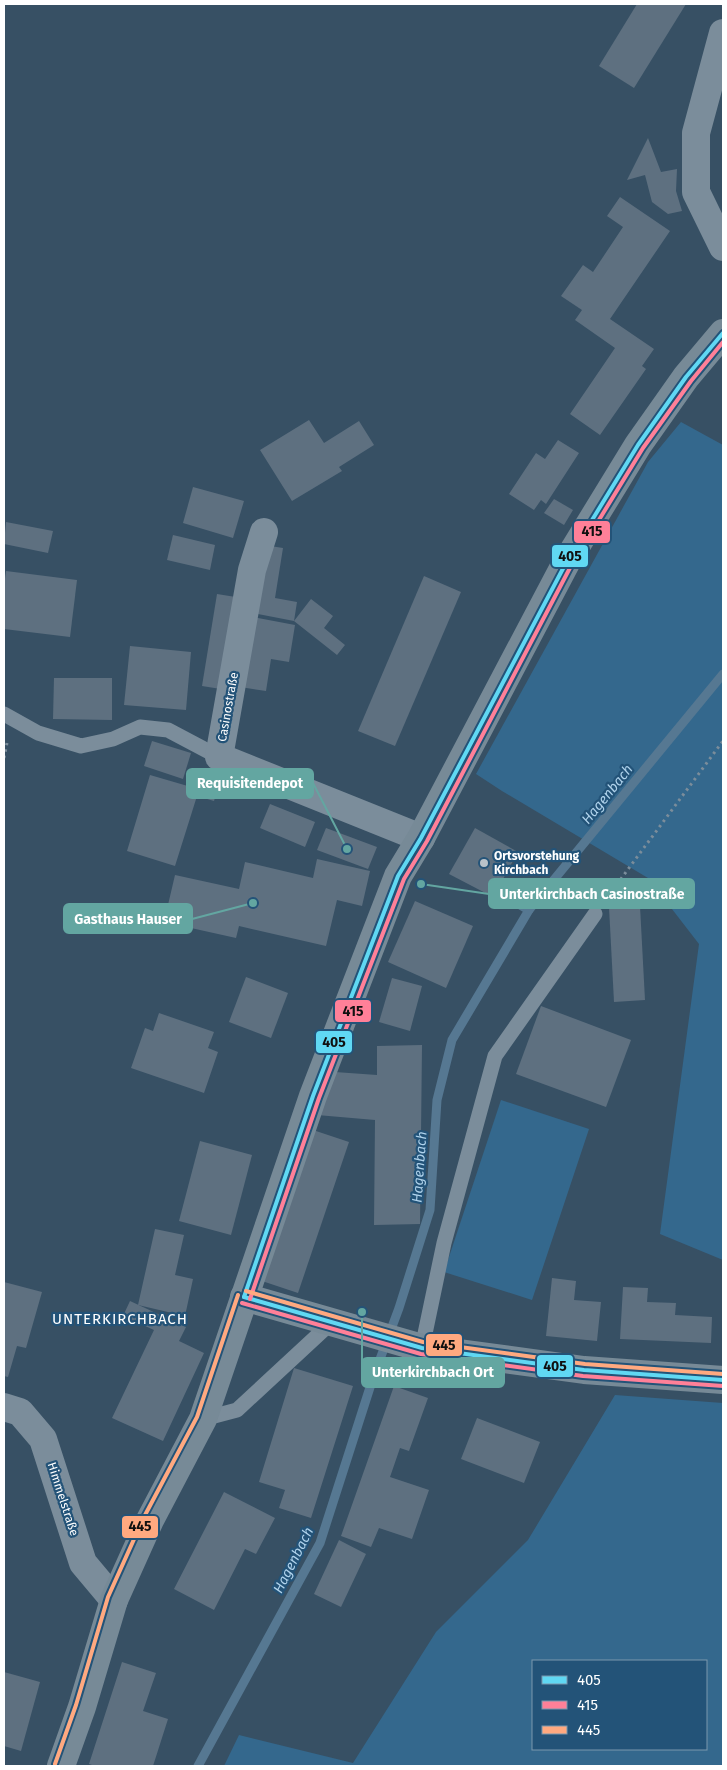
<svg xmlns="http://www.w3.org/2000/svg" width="727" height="1770" font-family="'Fira Sans',sans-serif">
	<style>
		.green { fill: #34688d; fill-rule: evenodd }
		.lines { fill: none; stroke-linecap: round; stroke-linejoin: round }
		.stream { stroke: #567892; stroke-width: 9 }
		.building { fill: #5e7080 }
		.path { stroke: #7b8d9b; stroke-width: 3; stroke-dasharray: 2.5 4; stroke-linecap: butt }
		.lane { stroke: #7b8d9b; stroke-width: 15 }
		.street { stroke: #7b8d9b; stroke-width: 28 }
		.secondary { stroke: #778a97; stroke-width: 28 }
		.bus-1-casing { stroke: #235378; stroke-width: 8 }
		.bus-2-casing { stroke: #235378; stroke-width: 8 }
		.bus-3-casing { stroke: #235378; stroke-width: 8 }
		.bus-1 { stroke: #60d8f3; stroke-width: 4 }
		.bus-2 { stroke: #ff8098; stroke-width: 4 }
		.bus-3 { stroke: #ffa980; stroke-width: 4 }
		.poi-dot { fill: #b9c2c9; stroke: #235378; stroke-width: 2 }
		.labels { text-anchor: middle; stroke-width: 4.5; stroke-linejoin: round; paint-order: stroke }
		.street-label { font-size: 12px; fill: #fff; stroke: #235378 }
		.poi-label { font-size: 12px; font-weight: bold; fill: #fff; stroke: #235378; text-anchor: start }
		.water-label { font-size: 14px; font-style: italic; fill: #b0d3ec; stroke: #235378 }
		.quarter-label { font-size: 15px; letter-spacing: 1px; fill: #fff; stroke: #235378 }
		.leader { fill: none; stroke: #63a6a1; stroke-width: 2 }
		.callout-dot { fill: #63a6a1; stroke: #235378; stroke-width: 2 }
		.callout { fill: #63a6a1; stroke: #63a6a1; stroke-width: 2 }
		.callout-label { font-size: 14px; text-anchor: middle; font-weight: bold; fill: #fff }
		.line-badge { stroke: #235378; stroke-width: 2 }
		.pale-badge-label { font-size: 14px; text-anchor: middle; font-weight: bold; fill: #111 }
	</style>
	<rect width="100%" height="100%" fill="#375064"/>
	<!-- green -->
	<g class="green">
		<path d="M681 422 723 445V1260L660 1234 699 944 648 878 502 791 476 774 648 462Z"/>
		<path d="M501 1100 589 1129 532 1300 444 1272Z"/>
		<path d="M615 1395 723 1403V1766H224L239 1735 353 1763 436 1632 528 1540ZM533 1661H706V1749H533Z"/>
	</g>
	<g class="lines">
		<!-- stream -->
		<g class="stream">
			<path d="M517 903 529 910"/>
			<path d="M198 1766 320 1543 373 1378 399 1308 430 1210 437 1100 452 1040 529 910 723 674"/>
		</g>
	</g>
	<!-- building -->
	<g class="building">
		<path d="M637 4H686L634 88 599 66Z"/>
		<path d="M648 138 661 172 677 169 676 191 682 211 668 214 652 202 645 175 627 180Z"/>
		<path d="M620 197 670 231 610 319 654 349 642 366 646 369 600 435 570 414 615 348 575 320 582 310 561 296 583 265 593 272 623 227 607 216Z"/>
		<path d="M309 420 324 443 359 421 374 445 339 467 342 471 292 501 260 450Z"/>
		<path d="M558 440 579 453 546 504 541 500 534 510 509 494 536 453 545 459Z"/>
		<path d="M193 487 244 501 233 538 183 523Z"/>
		<path d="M554 499 573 510 564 525 544 513Z"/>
		<path d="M6 522 53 531 48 553 4 544Z"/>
		<path d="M173 535 215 545 210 570 167 560Z"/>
		<path d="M264 545 283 548 275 598 297 602 294 621 253 613Z"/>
		<path d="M6 571 77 580 70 637 4 629V586Z"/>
		<path d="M424 576 461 592 395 746 358 731Z"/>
		<path d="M217 594 242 598 227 690 202 686Z"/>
		<path d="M311 599 333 616 324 628 345 645 337 655 294 621Z"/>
		<path d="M252 617 295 625 289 662 271 659 266 691 240 687Z"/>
		<path d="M130 646 191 652 186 710 124 705Z"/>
		<path d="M54 678H112V720L53 719Z"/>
		<path d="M152 741 191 753 183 779 144 766Z"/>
		<path d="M203 773 221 778 214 801 197 796 175 866 127 851 150 775 198 789Z"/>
		<path d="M270 804 315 822 305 847 260 828Z"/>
		<path d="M326 828 377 847 368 869 317 850Z"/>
		<path d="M475 828 518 852 493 897 449 874Z"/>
		<path d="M317 859 370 871 362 906 337 900 326 946 239 926 236 938 164 922 175 875 239 889 245 862 313 878Z"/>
		<path d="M415 901 473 926 446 988 388 962Z"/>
		<path d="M640 906 645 1000 614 1002 609 907Z"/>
		<path d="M246 977 288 993 271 1038 229 1022Z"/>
		<path d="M392 978 422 986 410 1031 379 1022Z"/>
		<path d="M541 1006 631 1040 606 1107 516 1074Z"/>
		<path d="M159 1013 214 1032 208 1048 218 1052 204 1093 131 1068 145 1028 153 1031Z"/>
		<path d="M422 1045 420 1224 374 1225 375 1120 317 1115 335 1072 377 1075V1046Z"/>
		<path d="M313 1130 349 1142 298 1293 262 1281Z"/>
		<path d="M200 1141 252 1155 231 1235 179 1221Z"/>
		<path d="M155 1229 184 1235 175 1275 193 1279 185 1316 138 1305Z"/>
		<path d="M552 1278 576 1281 574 1300 601 1302 597 1341 546 1336Z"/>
		<path d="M4 1282 42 1292 26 1348 17 1346 8 1377 4 1376Z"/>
		<path d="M623 1287 648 1288 647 1302 676 1303 675 1315 712 1317 711 1343 620 1339Z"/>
		<path d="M130 1301 186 1327 179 1341 204 1353 163 1441 112 1418 154 1330 123 1316Z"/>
		<path d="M294 1368 353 1386 311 1518 279 1508 285 1490 259 1482Z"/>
		<path d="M394 1386 428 1398 409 1451 400 1448 390 1477 429 1490 412 1539 379 1528 371 1547 341 1536Z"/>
		<path d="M477 1418 540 1442 524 1483 461 1459Z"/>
		<path d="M224 1492 275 1518 256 1554 245 1549 214 1610 174 1589Z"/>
		<path d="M339 1540 366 1554 341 1607 314 1594Z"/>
		<path d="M122 1662 156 1673 143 1711 168 1719 153 1766H95L89 1764Z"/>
		<path d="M4 1672 40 1682 21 1751 4 1746Z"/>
	</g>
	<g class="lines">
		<!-- path -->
		<g class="path">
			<path d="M4 758 7 743"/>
			<path d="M609 895 723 741"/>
		</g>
		<!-- lane -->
		<g class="lane">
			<path d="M4 714 38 733 81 746 113 739 140 727 168 730 219 757"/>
			<path d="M422 1348 444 1243 495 1056 595 914"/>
			<path d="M203 1419 237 1410 332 1322"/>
		</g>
		<!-- street -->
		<g class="street">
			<path d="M723 33 696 133V192L723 247"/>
			<path d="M264 532 252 570 219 757 421 838"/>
			<path d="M4 1407 20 1412 43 1439 83 1563 114 1600"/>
		</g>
		<!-- secondary -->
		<g class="secondary">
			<path d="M244 1297 422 1348 584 1370 723 1380"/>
			<path d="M61 1766 82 1707 114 1600 150 1520 203 1419 313 1096 398 876 421 838 567 561 638 445 686 377 723 333"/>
		</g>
		<!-- bus-1 casing -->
		<g class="bus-1-casing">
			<g id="bus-1">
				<path d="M244 1297 313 1096 398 876 421 838 567 561 638 445 686 377 723 333"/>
				<path d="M244 1297 422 1348 584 1370 723 1380"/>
			</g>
		</g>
		<!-- bus-2 casing -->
		<g class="bus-2-casing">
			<g id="bus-2">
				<path d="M250 1299 319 1098 404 879 427 841 572 564 643 448 691 381 723 342"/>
				<path d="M242 1303 421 1354 583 1376 723 1386"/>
			</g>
		</g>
		<!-- bus-3 casing -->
		<g class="bus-3-casing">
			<g id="bus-3">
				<path d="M246 1291 423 1342 585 1364 723 1374"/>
				<path d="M55 1764 76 1705 108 1597 144 1517 197 1417 238 1295"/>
			</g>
		</g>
		<!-- bus-1 -->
		<use href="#bus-1" class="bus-1"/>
		<!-- bus-2 -->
		<use href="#bus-2" class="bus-2"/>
		<!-- bus-3 -->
		<use href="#bus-3" class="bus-3"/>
	</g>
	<!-- markers -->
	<circle class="poi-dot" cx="484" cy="863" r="5"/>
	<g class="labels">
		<!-- street labels -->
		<g class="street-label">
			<text transform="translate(228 707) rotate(-80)" y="4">Casinostraße</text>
			<text transform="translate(63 1499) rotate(72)" y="4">Himmelstraße</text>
		</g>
		<!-- poi labels -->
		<g class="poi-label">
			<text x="494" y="860">Ortsvorstehung<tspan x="494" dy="14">Kirchbach</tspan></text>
		</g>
		<!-- water labels -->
		<g class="water-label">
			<text transform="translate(607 794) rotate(-51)" y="5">Hagenbach</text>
			<text transform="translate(419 1167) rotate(-86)" y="5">Hagenbach</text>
			<text transform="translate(293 1560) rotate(-63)" y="5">Hagenbach</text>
		</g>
		<!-- quarter labels -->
		<g class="quarter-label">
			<text x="120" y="1324">UNTERKIRCHBACH</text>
		</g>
	</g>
	<!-- callouts -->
	<path class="leader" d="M347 849L313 783M421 884L489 894M253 903L192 919M362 1312L362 1372"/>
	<g class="callout-dot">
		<circle cx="347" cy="849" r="5"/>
		<circle cx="421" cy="884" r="5"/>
		<circle cx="253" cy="903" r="5"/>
		<circle cx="362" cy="1312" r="5"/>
	</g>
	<g class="callout">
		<rect x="187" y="769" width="126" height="29" rx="5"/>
		<rect x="489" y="879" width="205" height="29" rx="5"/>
		<rect x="64" y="904" width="128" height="29" rx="5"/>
		<rect x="362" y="1358" width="142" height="29" rx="5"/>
	</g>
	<g class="callout-label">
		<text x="250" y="788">Requisitendepot</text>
		<text x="592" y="899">Unterkirchbach Casinostraße</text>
		<text x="128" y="924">Gasthaus Hauser</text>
		<text x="433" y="1377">Unterkirchbach Ort</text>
	</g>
	<g class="line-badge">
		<rect x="573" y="520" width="38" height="24" rx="5" fill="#ff8098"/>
		<rect x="551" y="544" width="38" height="24" rx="5" fill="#60d8f3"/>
		<rect x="334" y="999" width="38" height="24" rx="5" fill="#ff8098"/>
		<rect x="315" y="1030" width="38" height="24" rx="5" fill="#60d8f3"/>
		<rect x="425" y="1333" width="38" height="24" rx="5" fill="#ffa980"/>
		<rect x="536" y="1354" width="38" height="24" rx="5" fill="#60d8f3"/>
		<rect x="121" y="1515" width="38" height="24" rx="5" fill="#ffa980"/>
	</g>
	<g class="pale-badge-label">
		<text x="592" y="536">415</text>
		<text x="570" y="561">405</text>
		<text x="353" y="1016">415</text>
		<text x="334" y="1047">405</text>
		<text x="444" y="1350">445</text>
		<text x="555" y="1371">405</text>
		<text x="140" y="1531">445</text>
	</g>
	<!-- border -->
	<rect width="727" height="1770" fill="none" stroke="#ffffff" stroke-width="10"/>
	<!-- legend -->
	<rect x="532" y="1660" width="175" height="90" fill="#235378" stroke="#7b98ae"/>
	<rect x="542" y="1676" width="25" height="8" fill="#60d8f3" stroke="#7b98ae"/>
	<text x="577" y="1685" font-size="15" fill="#ffffff">405</text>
	<rect x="542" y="1701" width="25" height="8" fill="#ff8098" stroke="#7b98ae"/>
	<text x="577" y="1710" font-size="15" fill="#ffffff">415</text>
	<rect x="542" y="1726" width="25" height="8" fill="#ffa980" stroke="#7b98ae"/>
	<text x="577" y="1735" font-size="15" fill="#ffffff">445</text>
</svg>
